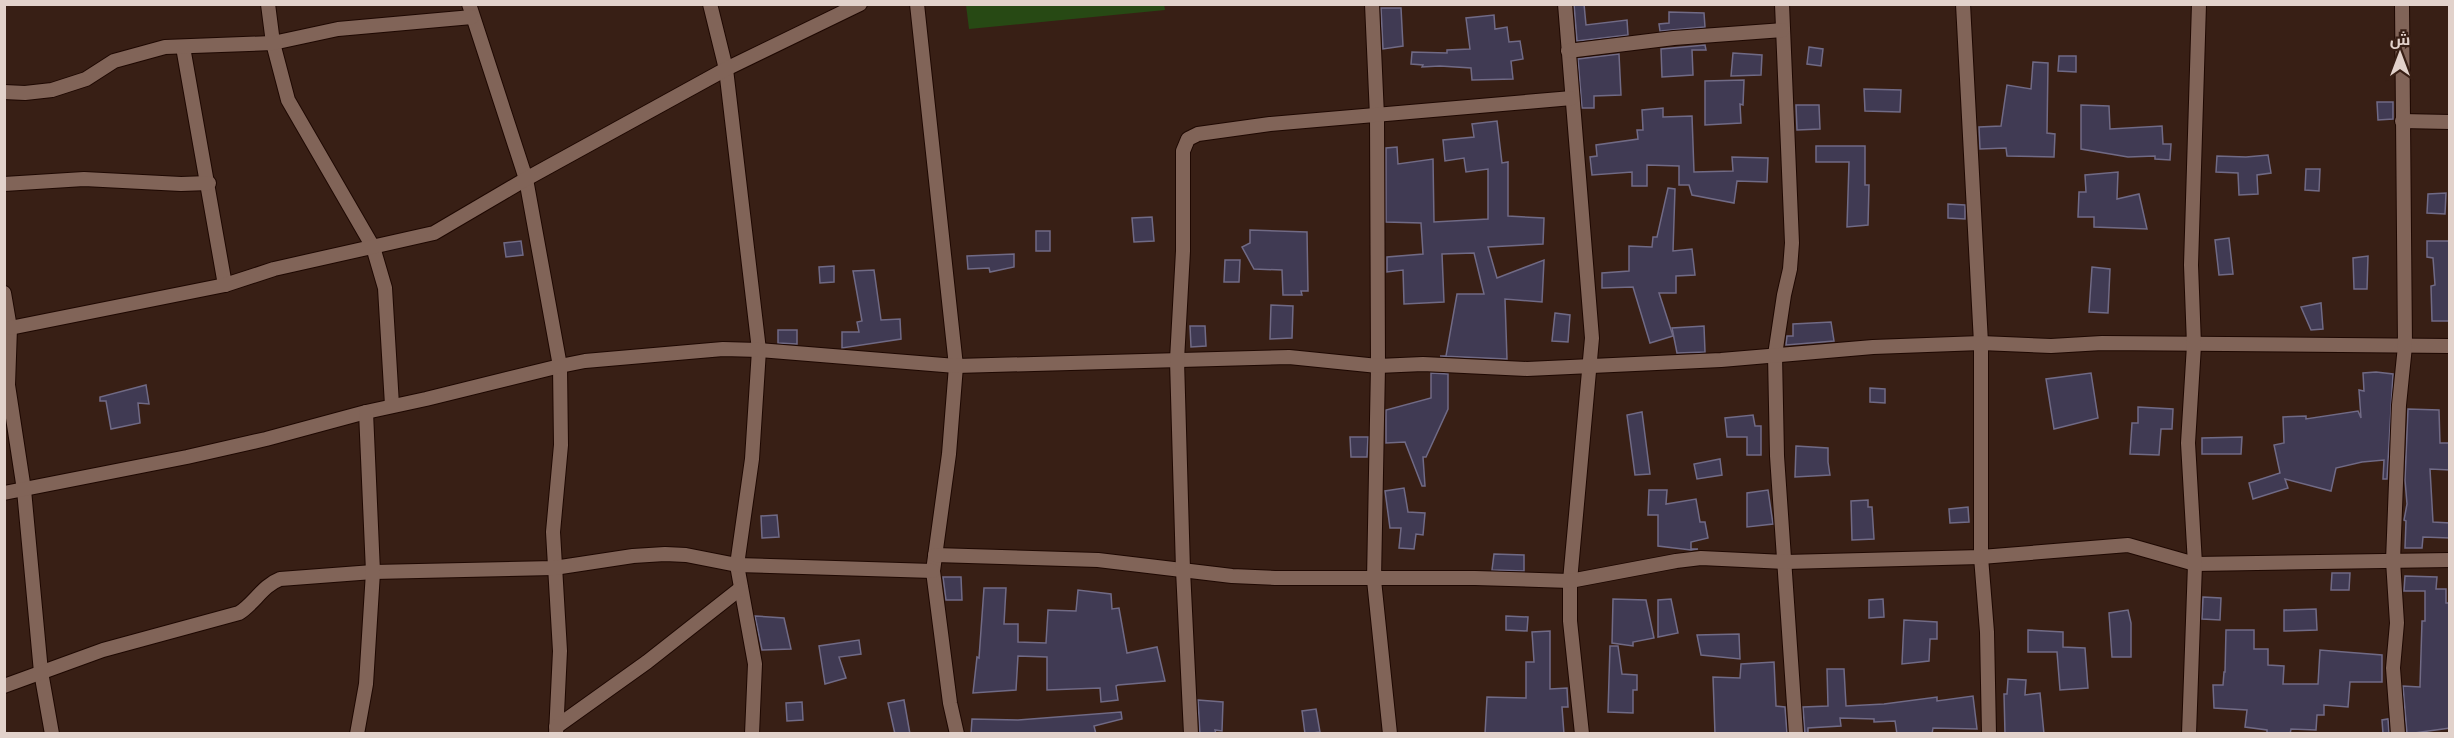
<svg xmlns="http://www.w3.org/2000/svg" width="2454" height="738" font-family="'Space Grotesk',Cairo,sans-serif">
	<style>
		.green { fill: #274914 }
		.building { fill: #403a53; stroke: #706a85; stroke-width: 1.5 }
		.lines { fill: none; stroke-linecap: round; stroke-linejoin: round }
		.street-casing { stroke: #1e0802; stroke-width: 16 }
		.street { stroke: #816458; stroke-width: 14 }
	</style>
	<rect width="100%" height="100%" fill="#381f15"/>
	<!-- green -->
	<path class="green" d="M1164 4 1165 10 969 29 966 5Z"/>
	<!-- building -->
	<g class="building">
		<path d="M1574 4H1584L1586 25 1627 20 1628 35 1577 41Z"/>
		<path d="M1381 8H1401L1403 46 1383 49Z"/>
		<path d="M1669 12 1704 13 1705 27 1660 31 1659 24 1669 23Z"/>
		<path d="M1494 15 1495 29 1507 27 1509 42 1520 41 1523 59 1511 61 1513 79 1472 80 1471 68 1440 66 1422 67 1423 65 1411 64 1412 52 1447 53V50L1470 49 1466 18Z"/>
		<path d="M1705 45 1706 50H1692L1693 75 1662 77 1661 49Z"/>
		<path d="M1809 47 1823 49 1821 66 1807 64Z"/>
		<path d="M1733 53 1762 55 1761 75 1731 76Z"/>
		<path d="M1619 54 1621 95 1594 96V108H1582L1578 59Z"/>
		<path d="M2059 56H2076V72L2058 71Z"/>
		<path d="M2033 62 2048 63 2047 133 2055 134 2054 157 2007 156 2006 148 1980 149 1979 127 2001 126 2007 85 2031 89Z"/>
		<path d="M1744 80 1743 105 1740 104 1741 123 1705 125V81Z"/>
		<path d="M1864 89 1901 90 1900 112 1865 111Z"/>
		<path d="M2377 102H2393V119L2378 120Z"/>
		<path d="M1796 105H1819L1820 129 1797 130Z"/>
		<path d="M2081 105 2109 106 2110 129 2162 126 2163 144H2171L2170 160 2155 159V156L2128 157 2081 149Z"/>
		<path d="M1663 108V117L1692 116 1694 172 1733 171 1732 157 1768 158 1767 182 1737 181 1734 203 1692 195 1689 185H1679V166L1647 165V186H1632V172L1592 175 1590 157 1597 156 1596 145 1638 139 1637 130H1643L1642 110Z"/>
		<path d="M1497 121 1502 163 1508 162V216L1544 218 1543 244 1488 247 1497 278 1544 260 1542 302 1505 299 1507 359 1440 356H1446L1457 294H1484L1474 253 1442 254 1444 302 1404 304 1403 270 1387 272V257L1423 254 1421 223 1386 222V148L1397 147 1398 164 1433 159 1434 222 1488 219V169L1466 172 1464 158 1445 161 1443 140 1474 137 1472 124Z"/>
		<path d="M1816 146H1865V185H1869L1868 225 1847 227 1849 162H1816Z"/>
		<path d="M2268 155 2271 173 2257 175 2258 194 2239 195 2238 173 2216 172 2217 156 2246 157Z"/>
		<path d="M2306 169H2320L2319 191 2305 190Z"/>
		<path d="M2118 172 2117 199 2139 194 2147 229 2094 227V217H2078L2079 192H2086L2085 175Z"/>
		<path d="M1668 188 1675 189 1673 251 1692 249 1695 275 1676 276V293H1659L1673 336 1650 343 1633 287 1602 288V273L1629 271V246L1652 247 1653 237H1657Z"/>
		<path d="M2446 193 2445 214 2427 213 2428 194Z"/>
		<path d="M1948 204 1965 205V219L1948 218Z"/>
		<path d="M1152 217 1154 241 1134 242 1132 218Z"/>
		<path d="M1250 230 1307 232 1308 291H1301L1302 295H1283L1282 270 1254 269 1242 247 1250 243Z"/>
		<rect x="1036" y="231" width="14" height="20"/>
		<path d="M2229 238 2233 274 2219 275 2215 240Z"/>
		<path d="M521 241 523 255 506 257 504 243Z"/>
		<path d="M2427 241H2450V321H2432L2431 286 2435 285 2433 258 2427 257Z"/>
		<path d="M1014 254V267L990 272 989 268 968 269 967 256Z"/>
		<path d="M2368 256 2367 289H2354L2353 258Z"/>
		<path d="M1225 260H1240L1239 282H1224Z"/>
		<path d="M834 266V282L820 283 819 267Z"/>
		<path d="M2092 267 2110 269 2108 313 2089 312Z"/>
		<path d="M874 270 881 320 900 319 901 339 842 348V332H859L857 322 862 321 853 271Z"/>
		<path d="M2321 303 2323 329 2311 330 2301 307Z"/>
		<path d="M1271 305 1293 306 1292 338 1270 339Z"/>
		<path d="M1555 313 1570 315 1568 342 1552 341Z"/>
		<path d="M1831 322 1834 341 1786 345 1787 336H1793V324Z"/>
		<path d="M1190 326H1205L1206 346 1191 347Z"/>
		<path d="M1704 326 1705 352 1677 353 1672 328Z"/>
		<path d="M778 330H797V344L778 343Z"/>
		<path d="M2376 372 2393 374 2387 479H2383L2384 460 2362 462 2336 468 2331 491 2285 479 2288 488 2253 499 2249 483 2280 473 2274 445 2284 443 2283 417 2306 416V419L2358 411 2361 418 2359 390 2364 391 2363 373Z"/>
		<path d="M1431 373 1448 374V409L1426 457H1423L1425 486H1422L1405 442 1386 443V410L1431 398Z"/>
		<path d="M2091 373 2098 418 2054 429 2046 379Z"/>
		<path d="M146 385 149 404 138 403 140 423 111 429 106 401H100V397Z"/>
		<path d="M1870 388 1885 389V403L1870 402Z"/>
		<path d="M2138 407 2173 409 2172 429H2161L2159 455 2130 454 2132 423H2138Z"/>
		<path d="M2408 409 2439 410 2440 443H2450V470L2430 469 2433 522 2450 523V538L2423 537 2422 548H2405L2406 521 2404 520 2407 504 2405 480Z"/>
		<path d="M1642 412 1650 474 1635 475 1627 415Z"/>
		<path d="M1753 415 1755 426H1761V455H1747V437H1727L1725 418Z"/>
		<path d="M1350 437H1368L1367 457H1351Z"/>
		<path d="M2242 437 2241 454H2202V438Z"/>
		<path d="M1796 446 1828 448V462L1830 475 1795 477Z"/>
		<path d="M1720 459 1722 475 1697 479 1694 464Z"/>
		<path d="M1404 488 1408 512 1425 513 1423 535 1416 534 1414 549 1399 548 1401 528H1390L1385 491Z"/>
		<path d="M1649 490H1667L1666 504 1696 499 1700 522H1705L1708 538 1691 542V549H1698L1691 550 1658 546V515H1648Z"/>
		<path d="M1768 490 1773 524 1747 527V493Z"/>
		<path d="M1868 500V507H1872L1874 539 1852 540 1851 501Z"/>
		<path d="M1968 507 1969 522 1950 523 1949 509Z"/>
		<path d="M777 515 779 537 762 538 761 516Z"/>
		<path d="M1494 554 1524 555V571L1492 570Z"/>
		<path d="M2332 573H2350L2349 590H2331Z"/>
		<path d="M2405 576 2437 577 2436 589H2446V603H2450V728L2407 734 2403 686 2420 687 2422 621H2425V591H2404Z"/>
		<path d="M943 577H961L962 600H946Z"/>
		<path d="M984 588H1006L1004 624H1018V642L1046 643 1048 610 1076 611 1078 590 1111 594 1112 609 1119 608 1127 653 1157 647 1165 681 1118 685 1116 686 1118 700 1101 702 1100 688 1047 690V657L1018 656 1016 690 973 693 977 657 979 658Z"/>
		<path d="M2203 597 2221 598 2220 620 2202 619Z"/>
		<path d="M1613 599 1646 600 1654 638 1633 642V646L1612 643Z"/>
		<path d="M1671 599 1678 633 1658 637V600Z"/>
		<path d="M1883 599 1884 617 1869 618V600Z"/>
		<path d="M2316 609 2317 630 2284 631V610Z"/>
		<path d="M2128 610 2131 623V657H2112L2109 613Z"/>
		<path d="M755 616 784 618 791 649 762 650Z"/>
		<path d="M1506 616 1528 617 1527 631 1506 630Z"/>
		<path d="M1904 620 1937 622V639H1930L1929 661 1902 664Z"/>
		<path d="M2028 630 2063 632V647L2085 648 2088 688 2060 690 2057 652H2028Z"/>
		<path d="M2226 630H2254V649H2268V665L2284 666 2283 684H2318L2320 650 2382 655V682H2350L2348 707 2324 705V715H2317L2316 730 2291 729 2290 734H2267V730L2245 727 2247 710 2214 708 2213 685H2223L2224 672H2225Z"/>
		<path d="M1550 631V689L1567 688 1568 707H1562L1564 734H1485L1487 697 1526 698V662H1534L1532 632Z"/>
		<path d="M1739 634 1740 659 1701 655 1697 635Z"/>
		<path d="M859 640 861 654 839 657 846 678 825 684 819 646Z"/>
		<path d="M1610 646H1618L1622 674 1637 675V690H1633V713L1608 712Z"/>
		<path d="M1774 662 1776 706 1785 707 1787 734H1715L1713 677 1740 678 1741 664Z"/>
		<path d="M1827 669H1844L1846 706 1884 704 1937 697V701L1973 696 1977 729 1933 728 1932 734H1897L1895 721 1874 722V719L1840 718 1841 726 1808 728V734H1805L1803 707 1828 706Z"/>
		<path d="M2008 679 2026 680 2025 695 2040 693 2044 734H2005L2004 694H2007Z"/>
		<path d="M904 700 910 734H895L888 703Z"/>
		<path d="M1198 700 1223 702 1222 731 1215 730 1216 734H1200Z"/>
		<path d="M802 702 803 720 787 721 786 703Z"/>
		<path d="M1316 709 1320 732 1305 734 1302 711Z"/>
		<path d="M1121 712 1122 719 1094 726 1096 734H971L972 719 1018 720Z"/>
		<path d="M2388 719 2389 734H2383L2382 720Z"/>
	</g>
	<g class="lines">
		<!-- street casing -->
		<g class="street-casing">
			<g id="street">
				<path d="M268 4 273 43 288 100 373 247 385 288 392 405"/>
				<path d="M469 4 526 179 560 366 561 445 553 532 560 651 556 734"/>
				<path d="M710 4 726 69 759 350 752 459 737 565 755 664 752 734"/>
				<path d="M917 4 956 366 949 454 933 571 950 703 957 734"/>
				<path d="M1372 4 1377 116 1378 366 1374 580 1390 734"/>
				<path d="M1565 4 1592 338 1570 581V621L1582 734"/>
				<path d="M1782 4 1792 243 1790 269 1784 295 1775 355 1777 456 1796 734"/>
				<path d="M1963 4 1981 343V557L1987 632 1989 734"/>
				<path d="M183 47 225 285"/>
				<path d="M1568 51 1674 38 1783 30"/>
				<path d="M4 92 25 93 52 90 86 79 114 61 165 47 273 43 338 29 472 17"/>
				<path d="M2402 121 2450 122"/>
				<path d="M4 184 84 179 181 184 209 183"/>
				<path d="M4 293 10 328 8 385 24 490 41 672 52 734"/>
				<path d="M10 328 225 285 274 269 434 233 526 179 726 69 860 4"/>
				<path d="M4 493 187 457 266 439 366 412 426 399 560 366 585 361 723 349 759 350 956 366 1289 357 1378 366 1423 364 1527 369 1721 360 1873 347 1981 343 2051 346 2102 343 2450 346"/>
				<path d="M935 555 1098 560 1232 576 1275 578H1475L1570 581 1676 561 1701 558 1785 562 1981 557 2128 545 2195 564 2450 560"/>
				<path d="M4 686 103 650 239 613C255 603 262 586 280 579L373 572 554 568 633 556 665 554 686 555 737 565 933 571"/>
				<path d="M556 727 647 662 741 588"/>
				<path d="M357 734 366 684 373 572 366 412"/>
				<path d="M1191 734 1183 570 1177 360 1183 251V151L1188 139 1198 134 1270 124 1572 98"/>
				<path d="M2189 734 2195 564 2188 443 2194 345 2191 265 2199 4"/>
				<path d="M2398 734 2393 668 2397 623 2393 561 2399 405 2405 346 2402 4"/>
			</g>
		</g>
		<!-- street -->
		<use href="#street" class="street"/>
	</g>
	<!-- border -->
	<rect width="2454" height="738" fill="none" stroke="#e2d2cb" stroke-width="12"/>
	<!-- north arrow -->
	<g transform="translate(2400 54)" stroke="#381f15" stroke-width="4.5" paint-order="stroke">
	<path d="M0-4.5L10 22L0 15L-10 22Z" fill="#e2d2cb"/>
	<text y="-9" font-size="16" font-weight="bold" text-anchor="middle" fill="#e2d2cb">ش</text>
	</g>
</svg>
